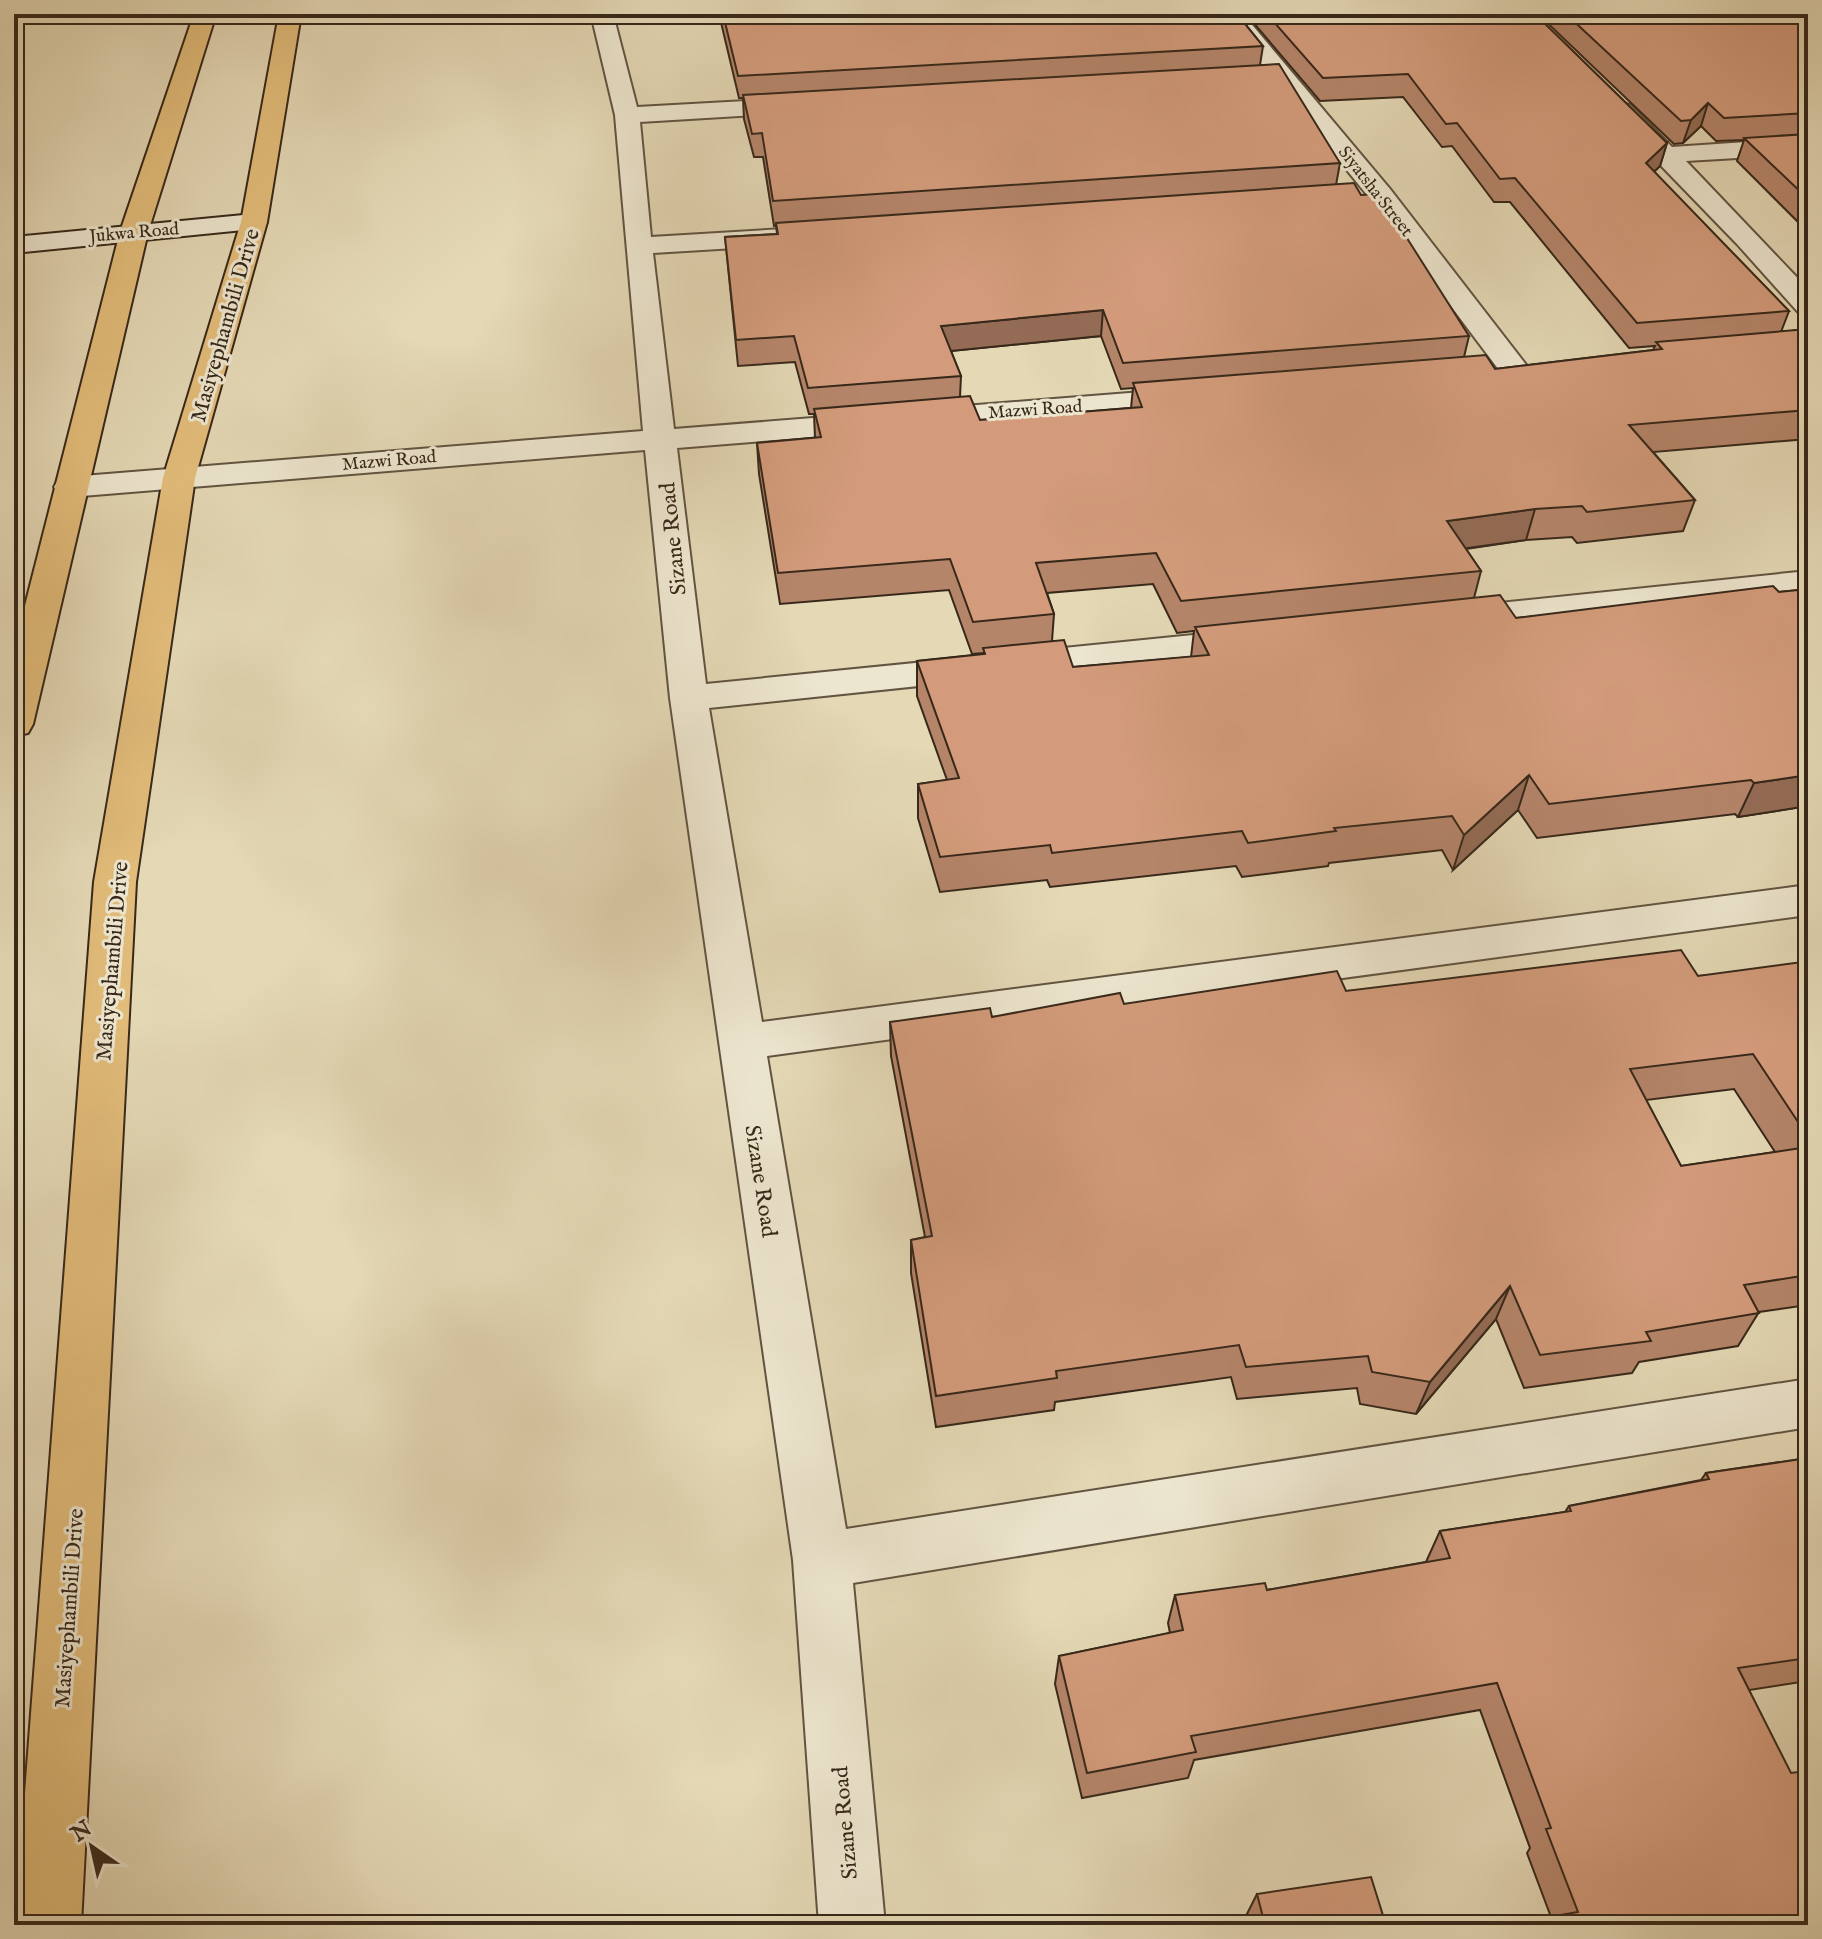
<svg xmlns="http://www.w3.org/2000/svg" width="1822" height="1939" font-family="'IM FELL English',serif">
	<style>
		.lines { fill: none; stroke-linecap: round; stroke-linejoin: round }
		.street-casing { stroke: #625441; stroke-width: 4 }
		.secondary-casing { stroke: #37281a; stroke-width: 4 }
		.primary-casing { stroke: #37281a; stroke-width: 4 }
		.street { fill: #ede6cf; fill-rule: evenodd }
		.secondary { fill: #ede6cf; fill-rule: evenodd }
		.primary { fill: #e2bc7a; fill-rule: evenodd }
		.wall { fill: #b5856a; stroke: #37281a; stroke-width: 2; fill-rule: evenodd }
		.shaded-wall { fill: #946c56; stroke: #37281a; stroke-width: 2 }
		.building { fill: #d39b7b; stroke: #37281a; stroke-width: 2 }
		.labels { text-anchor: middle; stroke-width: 6; stroke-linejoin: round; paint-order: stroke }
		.far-street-label { font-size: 18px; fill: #37281a; stroke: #ede6cf }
		.street-label { font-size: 22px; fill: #37281a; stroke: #ede6cf }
	</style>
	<rect width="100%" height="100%" fill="#e4d8b5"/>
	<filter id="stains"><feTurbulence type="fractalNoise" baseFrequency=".0025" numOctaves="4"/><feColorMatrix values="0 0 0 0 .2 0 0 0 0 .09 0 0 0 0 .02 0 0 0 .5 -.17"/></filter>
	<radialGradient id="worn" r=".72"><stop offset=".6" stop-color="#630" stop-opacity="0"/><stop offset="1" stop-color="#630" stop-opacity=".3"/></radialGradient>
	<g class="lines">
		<!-- street casing -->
		<g class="street-casing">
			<g id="street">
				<path d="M591 14H613L637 107 803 98 815 105 803 112 640 122 651 237 784 229 794 231 798 237 794 243 784 245 653 253 674 429 1192 388 1203 390 1207 397 1203 404 1192 406 677 448 706 684 1253 629 1266 632 1271 640 1266 648 1253 651 709 708 762 1022 1808 885V915L767 1056 846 1529 1808 1379V1427L853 1583 885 1925H819L793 1560 670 698 645 450 70 497 58 494 54 487 58 480 70 477 643 431 615 115Z"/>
				<path d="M1220 14H1243L1390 189 1527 366 1531 372 1527 378H1505L1372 201Z"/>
				<path d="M1621 103 1630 105 1672 147 1808 138V154L1686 161 1808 289V315L1798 312 1737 244 1612 115 1609 110 1612 105Z"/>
				<path d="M1808 571V593L1452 630 1439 627 1434 619 1439 611 1452 608Z"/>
			</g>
		</g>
		<!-- secondary casing -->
		<g class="secondary-casing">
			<path id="secondary" d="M254 214 263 216 267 222 263 228 14 253V237Z"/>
		</g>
		<!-- primary casing -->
		<g class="primary-casing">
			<g id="primary">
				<path d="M194 14H216L148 232 33 724 28 733 14 736V649L120 232Z"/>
				<path d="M279 14H301L267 222 195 478 136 882 81 1925H15L94 882 163 478 241 222Z"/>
			</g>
		</g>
		<!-- street -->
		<use href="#street" class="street"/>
		<!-- secondary -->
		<use href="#secondary" class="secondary"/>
		<!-- primary -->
		<use href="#primary" class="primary"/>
	</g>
	<!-- wall -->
	<g class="wall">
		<path d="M719 14H1237L1263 46 1260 65 1340 163 1336 185 1361 195 1469 336 1464 357 1495 369 1653 350 1655 346 1629 348 1510 202H1494L1452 146 1442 147 1403 97 1320 101 1246 14H1535L1667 143 1660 166 1654 172 1789 311 1781 332 1808 329V439L1653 452 1695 500 1683 531 1577 543 1572 537 1526 540 1466 549 1481 571 1474 598 1516 618 1808 589V806L1738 817 1735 814 1537 838 1518 810 1453 870 1442 850 1329 863 1328 866 1242 877 1236 866 1050 887 1047 880 940 892 918 818V784L947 780 917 696V661L983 654V653L972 654 949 590 780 604 759 474 757 443 815 438 814 414H809L795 362 738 366 725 237 777 234 776 225 774 226 763 157H754L744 119 743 98H739ZM1101 336 1121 389 1133 388 1131 408 980 420 960 397 961 376 951 351ZM1153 584 1177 633 1194 631 1191 657 1073 667 1052 641 1054 614 1047 593Z"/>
		<path d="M1538 14H1808V232L1737 161 1744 140 1716 141 1701 126 1683 143 1674 144Z"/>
		<path d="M1808 967V1305L1759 1312 1738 1346 1639 1362 1632 1373 1524 1388 1496 1319 1416 1414 1360 1404 1357 1388 1237 1399 1231 1377 1055 1402 1054 1410 936 1427 911 1273V1240L925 1237 891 1056 890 1022 992 1017 1124 1004 1346 991 1698 976ZM1734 1089 1775 1152 1681 1166 1646 1100Z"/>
		<path d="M1808 1458V1681L1749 1690 1808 1925 1551 1917 1527 1853 1530 1848 1480 1710 1194 1760 1188 1778 1082 1798 1055 1684 1059 1656 1170 1633 1168 1623 1175 1595 1267 1590 1426 1562 1440 1531 1565 1512 1569 1506 1701 1480 1706 1473Z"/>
		<path d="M1257 1894 1386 1925H1248L1246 1916Z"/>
	</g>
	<!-- shaded-wall -->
	<g class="shaded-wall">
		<path d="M1708 103 1701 126 1683 143 1691 120Z"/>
		<path d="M1667 143 1660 166 1639 186 1646 163Z"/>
		<path d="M1103 310 1101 336 941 352V326Z"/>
		<path d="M1535 509 1526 540 1439 552 1447 521Z"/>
		<path d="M1529 775 1518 810 1453 870 1464 835Z"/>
		<path d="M1808 775V806L1738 817 1754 783Z"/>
		<path d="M1510 1286 1496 1319 1416 1414 1430 1382Z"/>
	</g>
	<!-- building -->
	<g class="building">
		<path d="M723 14H1237L1263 46 738 76Z"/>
		<path d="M1267 14H1535L1667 143 1646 163 1789 311 1637 323 1515 178 1500 179 1457 123 1446 124 1408 74 1323 78Z"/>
		<path d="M1566 14H1808V113L1724 118 1708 103 1691 120 1681 121Z"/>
		<path d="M1279 64 1340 163 773 201 762 133 752 134 743 95Z"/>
		<path d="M1808 134V199L1744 138Z"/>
		<path d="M1354 183 1361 195 1379 194 1469 336 1123 363 1103 310 941 326 961 376 808 388 794 336 736 340 725 237 778 234 776 223Z"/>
		<path d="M1808 329V410L1629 425 1695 500 1587 512 1582 506 1535 509 1447 521 1481 571 1181 601 1156 553 1036 563 1054 614 973 622 950 559 778 573 757 443 821 437 814 409 970 396 980 420 1142 407 1133 383 1486 355 1495 369 1662 349 1656 342Z"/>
		<path d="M1773 586 1779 592 1808 589V775L1754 783 1751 780 1549 804 1529 775 1464 835 1452 816 1334 828 1336 831 1248 843 1242 831 1052 853 1050 845 940 857 918 784 959 778 917 661 985 654 983 648 1064 640 1073 667 1209 655 1195 627 1500 595 1516 618Z"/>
		<path d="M1681 950 1698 976 1802 962 1805 967H1808V1137L1753 1054 1630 1069 1681 1166 1808 1147V1275L1744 1285 1759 1313 1646 1332 1651 1341 1540 1355 1510 1286 1430 1382 1372 1372 1368 1356 1246 1367 1239 1345 1056 1371 1057 1378 936 1396 911 1240 932 1236 890 1022 990 1008 992 1017 1120 993 1124 1004 1337 971 1346 991Z"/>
		<path d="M1808 1458V1658L1738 1668 1791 1773 1798 1772 1808 1791V1925H1503L1578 1912 1546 1829 1551 1828 1497 1683 1191 1736 1196 1752 1087 1773 1059 1656 1183 1630 1175 1595 1265 1583 1267 1590 1450 1558 1440 1531 1571 1511 1569 1506 1709 1479 1706 1473Z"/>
		<path d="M1371 1877 1386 1925H1265L1257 1894Z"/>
	</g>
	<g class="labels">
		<!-- far-street labels -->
		<g class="far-street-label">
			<text transform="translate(1376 191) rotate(52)" y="6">Siyatsha Street</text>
			<text transform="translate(134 232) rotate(-5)" y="6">Jukwa Road</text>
			<text transform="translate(1035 409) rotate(-4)" y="6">Mazwi Road</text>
			<text transform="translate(389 460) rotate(-5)" y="6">Mazwi Road</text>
		</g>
		<!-- street labels -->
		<g class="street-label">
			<text transform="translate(224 325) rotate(-74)" y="8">Masiyephambili Drive</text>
			<text transform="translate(672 539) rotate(-96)" y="8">Sizane Road</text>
			<text transform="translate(111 961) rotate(-85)" y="8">Masiyephambili Drive</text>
			<text transform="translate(762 1181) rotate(81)" y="8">Sizane Road</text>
			<text transform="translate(68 1608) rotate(-86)" y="8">Masiyephambili Drive</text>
			<text transform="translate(844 1823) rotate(-95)" y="8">Sizane Road</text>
		</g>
	</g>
	<!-- margin -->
	<rect width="1822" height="1939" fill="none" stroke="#e4d8b5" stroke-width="48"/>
	<rect x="16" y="16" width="1790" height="1907" fill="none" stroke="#37281a" stroke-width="4"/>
	<rect x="24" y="24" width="1774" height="1891" fill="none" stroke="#37281a" stroke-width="2"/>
	<!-- north arrow -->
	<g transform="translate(92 1847) rotate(326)" stroke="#ede6cf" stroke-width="6" paint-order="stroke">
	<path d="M0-6L14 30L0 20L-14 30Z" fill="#37281a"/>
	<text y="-12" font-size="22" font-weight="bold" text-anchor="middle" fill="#37281a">N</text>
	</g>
	<rect width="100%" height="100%" filter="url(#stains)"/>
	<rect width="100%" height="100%" fill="url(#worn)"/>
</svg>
